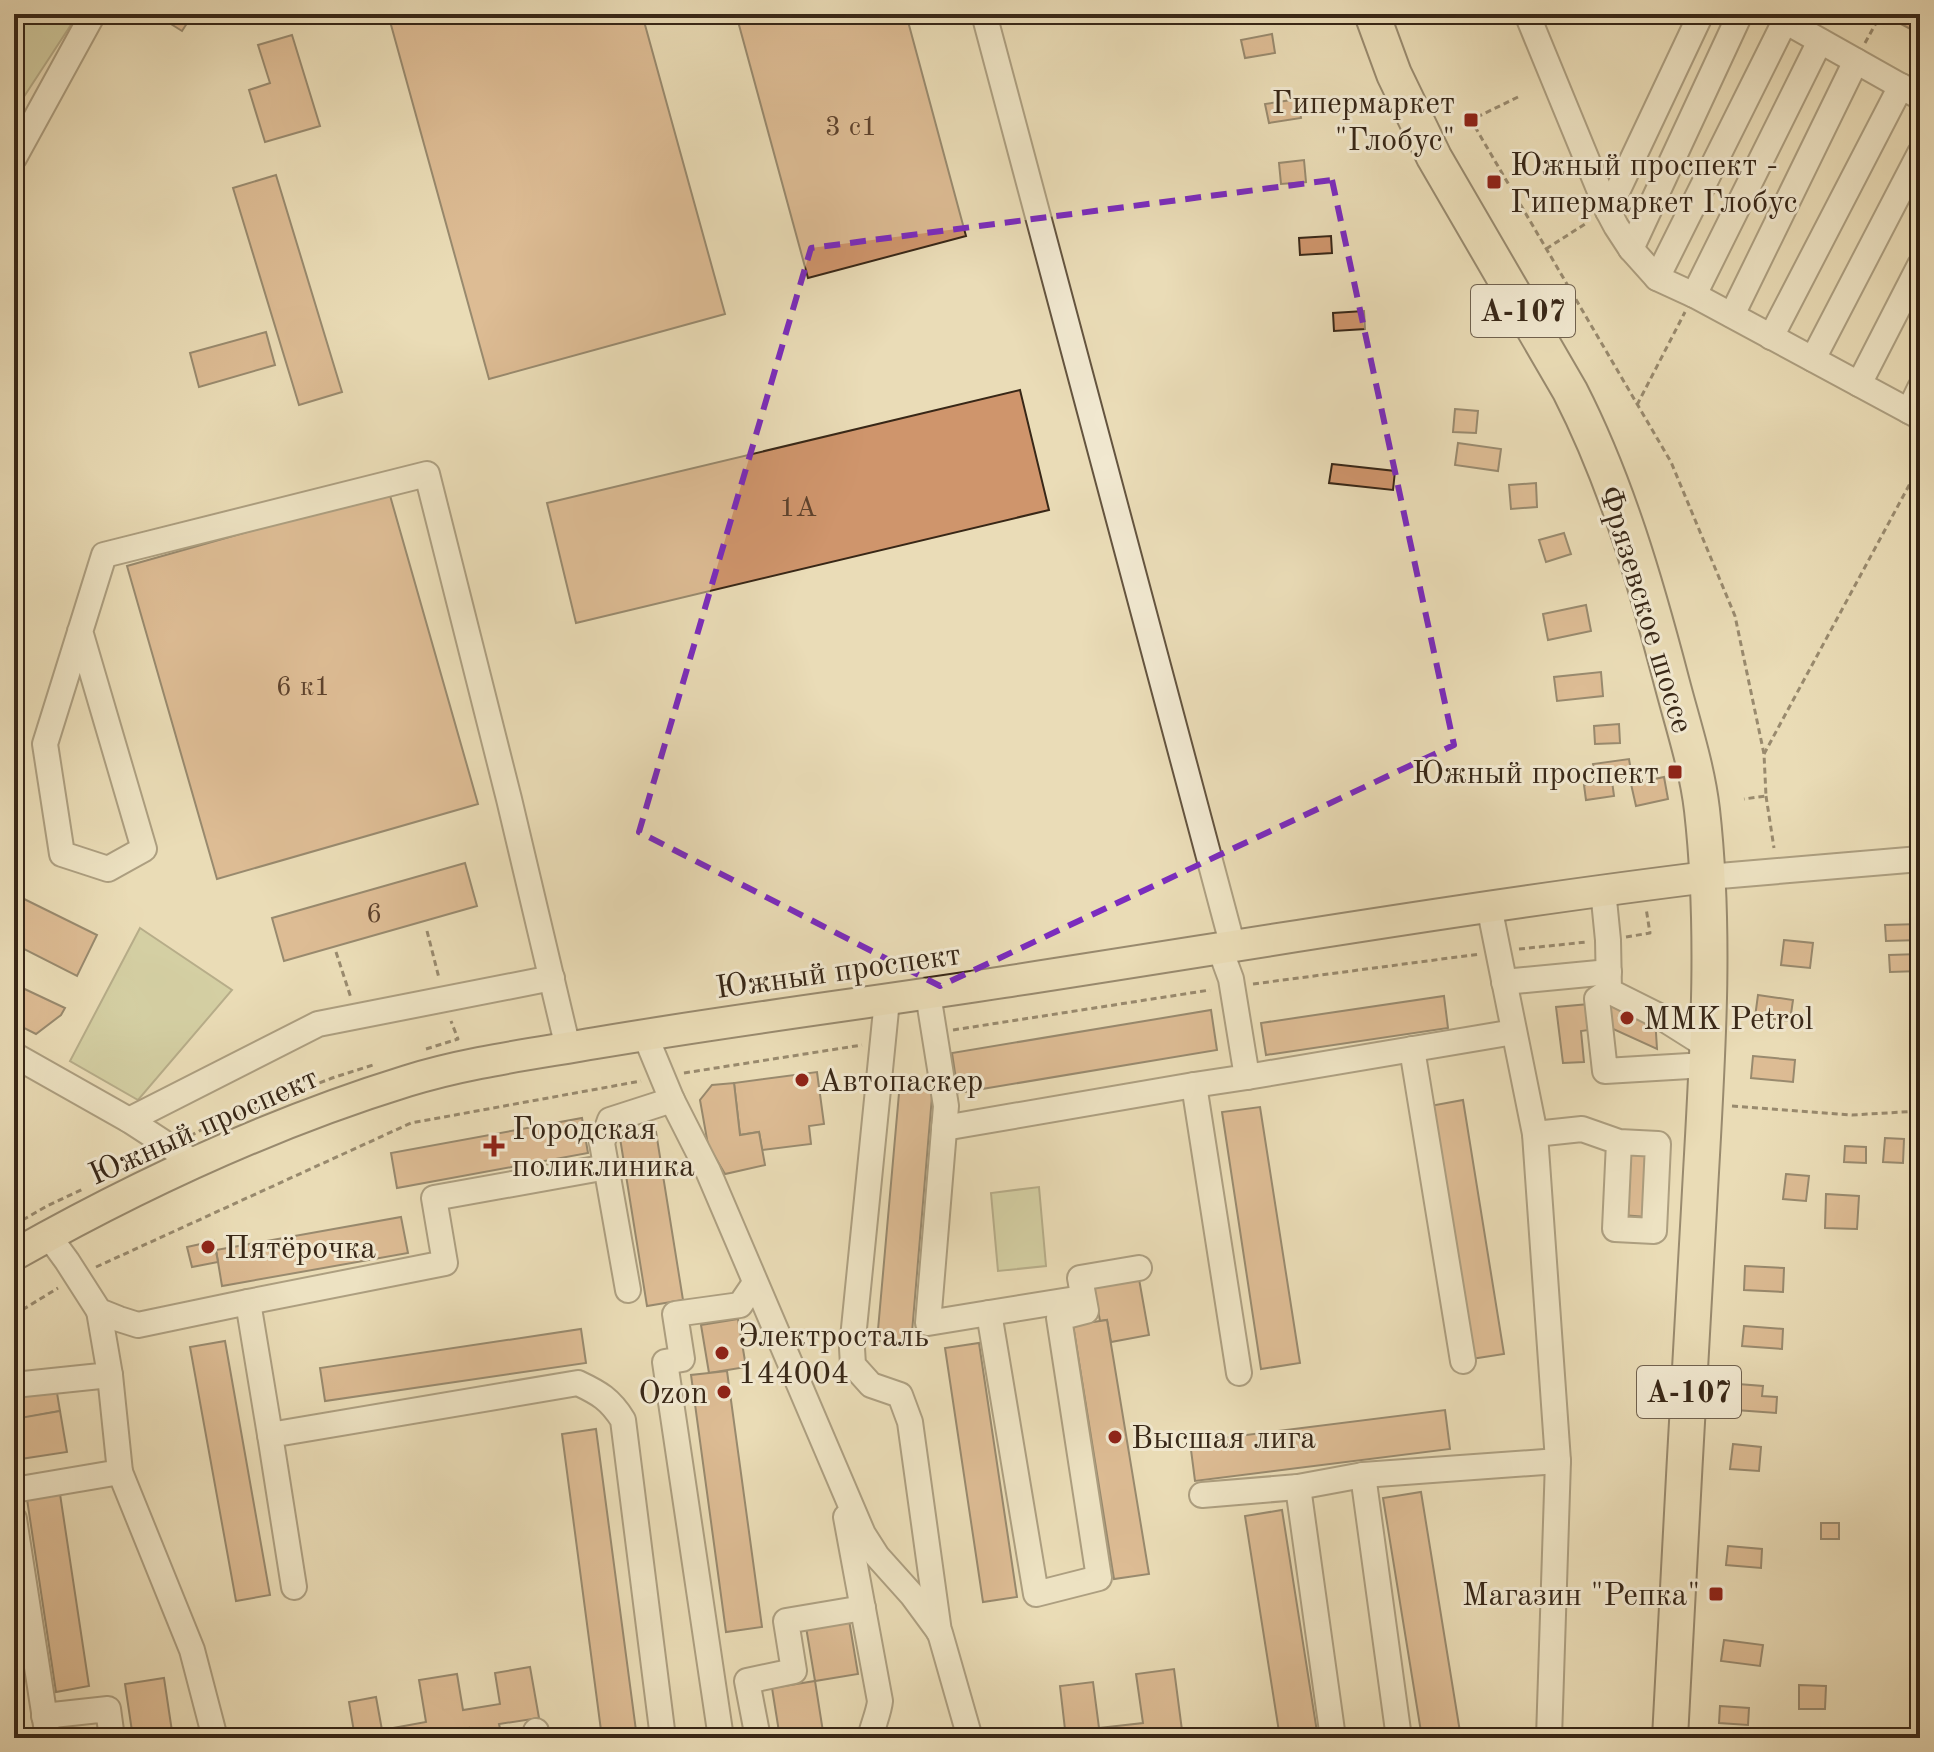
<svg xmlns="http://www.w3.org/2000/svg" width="1934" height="1752" font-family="'Old Standard TT',serif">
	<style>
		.green { fill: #bbbf8c; stroke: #7a7352; stroke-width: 2 }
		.building { fill: #cf956c; stroke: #382717; stroke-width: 2 }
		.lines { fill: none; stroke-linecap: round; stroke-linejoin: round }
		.minor-casing { stroke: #64543f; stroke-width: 28 }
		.major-casing { stroke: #382717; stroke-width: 34 }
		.highway-casing { stroke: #382717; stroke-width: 38 }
		.path { stroke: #382717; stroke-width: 3; stroke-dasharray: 6 4; stroke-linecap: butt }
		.minor { stroke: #f1e8d0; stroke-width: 24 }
		.major { stroke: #eadcb7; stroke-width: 30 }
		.highway { stroke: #eadcb7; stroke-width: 34 }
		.marked { fill: none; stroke: #7b2cbf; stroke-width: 6; stroke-dasharray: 16 10; stroke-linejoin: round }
		.poi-dot { fill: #8f2418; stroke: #f1e8d0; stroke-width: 3 }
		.labels { text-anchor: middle; stroke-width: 6; stroke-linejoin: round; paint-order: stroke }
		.number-label { font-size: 28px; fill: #5e422c }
		.shield { fill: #f1e8d0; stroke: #70614e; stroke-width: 2 }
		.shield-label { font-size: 30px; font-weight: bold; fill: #382717 }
		.poi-label { font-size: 32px; fill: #382717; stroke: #f1e8d0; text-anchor: start }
		.street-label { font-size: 32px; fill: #382717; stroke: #f1e8d0 }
	</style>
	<rect width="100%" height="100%" fill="#eadcb7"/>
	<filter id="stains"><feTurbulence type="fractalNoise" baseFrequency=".0025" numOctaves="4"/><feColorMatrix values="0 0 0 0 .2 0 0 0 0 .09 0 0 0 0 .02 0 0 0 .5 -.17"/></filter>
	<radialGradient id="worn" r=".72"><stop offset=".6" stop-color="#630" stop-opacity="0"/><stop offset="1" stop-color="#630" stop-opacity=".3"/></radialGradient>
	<!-- green -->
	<g class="green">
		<path d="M14 14H78L14 112Z"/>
		<path d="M140 928 232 990 138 1100 70 1061Z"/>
		<path d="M1039 1187 1046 1266 998 1271 991 1193Z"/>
	</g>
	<!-- building -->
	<g class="building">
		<path d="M155 14H193L182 31Z"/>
		<path d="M388 14H642L725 314 489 379Z"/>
		<path d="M736 14H906L966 236 808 278Z"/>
		<path d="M1882 14H1920V34Z"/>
		<path d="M1272 34 1275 53 1245 58 1241 40Z"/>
		<path d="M292 35 320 126 265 142 249 90 270 83 258 45Z"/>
		<path d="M1298 99 1301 118 1269 123 1265 104Z"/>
		<path d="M1304 160 1306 182 1281 184 1279 163Z"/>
		<path d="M276 175 342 392 299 405 233 188Z"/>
		<path d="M1331 236 1332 253 1300 255 1299 238Z"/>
		<path d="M1364 311 1365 329 1334 331 1333 313Z"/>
		<path d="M266 332 275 365 199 387 190 353Z"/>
		<path d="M1020 390 1049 510 576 623 547 503Z"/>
		<path d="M1455 409 1478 411 1476 433 1453 432Z"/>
		<path d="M1458 443 1501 449 1498 471 1455 465Z"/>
		<path d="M1332 464 1395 471 1393 490 1329 483Z"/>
		<path d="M1536 483 1537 507 1511 509 1509 485Z"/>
		<path d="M389 492 478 804 217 879 127 566Z"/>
		<path d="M1564 533 1571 554 1546 562 1539 540Z"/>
		<path d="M1586 605 1591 631 1548 640 1543 614Z"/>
		<path d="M1601 672 1603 696 1557 701 1554 677Z"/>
		<path d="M1619 724 1620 743 1595 744 1594 726Z"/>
		<path d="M1629 759 1632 777 1596 782 1593 764Z"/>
		<path d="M1664 777 1668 799 1636 806 1631 784Z"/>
		<path d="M1612 781 1614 796 1586 800 1584 785Z"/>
		<path d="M465 863 477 906 284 961 272 918Z"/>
		<path d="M14 894 97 935 77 976 14 944Z"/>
		<path d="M1920 924V940L1886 941 1885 925Z"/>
		<path d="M1784 940 1813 943 1810 968 1781 965Z"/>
		<path d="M1920 954V971L1890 972 1889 955Z"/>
		<path d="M14 984 65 1008 61 1015 36 1034 14 1023Z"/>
		<path d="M1758 995 1793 1000 1790 1021 1755 1017Z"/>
		<path d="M1444 996 1448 1028 1266 1055 1261 1023Z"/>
		<path d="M1654 1001 1657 1049 1609 1027 1581 1031 1584 1062 1563 1063 1556 1007 1612 1002Z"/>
		<path d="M1211 1010 1217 1050 958 1093 952 1053Z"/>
		<path d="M1753 1056 1795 1060 1793 1082 1751 1078Z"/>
		<path d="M817 1072 824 1124 809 1126 811 1144 762 1150 759 1132 740 1135 734 1083Z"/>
		<path d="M900 1082 933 1085 911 1344 877 1341Z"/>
		<path d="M734 1083 740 1135 759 1132 765 1165 725 1174 708 1145 700 1100 712 1085Z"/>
		<path d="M1463 1100 1504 1354 1471 1359 1430 1106Z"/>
		<path d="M1260 1107 1300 1363 1261 1369 1222 1112Z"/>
		<path d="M582 1118 588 1153 397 1188 391 1153Z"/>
		<path d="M656 1132 683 1300 647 1306 620 1138Z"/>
		<path d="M1885 1138 1904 1139 1903 1163 1883 1162Z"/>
		<path d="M1845 1146 1866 1147V1163L1844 1162Z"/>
		<path d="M1626 1151 1651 1153 1647 1217 1622 1215Z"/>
		<path d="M1786 1174 1809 1176 1806 1201 1783 1199Z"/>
		<path d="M1826 1194 1859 1196 1857 1229 1825 1228Z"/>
		<path d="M401 1217 408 1253 222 1286 216 1250Z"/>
		<path d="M214 1241 218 1262 192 1267 187 1247Z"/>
		<path d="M1745 1266 1784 1268 1783 1292 1744 1290Z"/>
		<path d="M1139 1279 1149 1335 1111 1342 1107 1320 1100 1321 1094 1287Z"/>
		<path d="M738 1319 746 1367 709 1373 701 1325Z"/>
		<path d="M1107 1320 1149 1574 1114 1579 1073 1325Z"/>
		<path d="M1744 1326 1783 1329 1782 1349 1742 1346Z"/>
		<path d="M581 1329 586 1363 325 1401 320 1368Z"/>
		<path d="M225 1341 270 1595 236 1601 190 1347Z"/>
		<path d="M979 1343 1017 1597 983 1602 945 1348Z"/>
		<path d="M727 1371 762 1627 726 1632 691 1375Z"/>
		<path d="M55 1381 60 1411 18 1419 14 1395Z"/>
		<path d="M1738 1384 1763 1386 1762 1396 1777 1397 1776 1413 1736 1410Z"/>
		<path d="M1445 1410 1450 1449 1195 1481 1190 1442Z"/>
		<path d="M60 1411 67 1452 14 1460V1419Z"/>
		<path d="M596 1429 637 1738H602L562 1434Z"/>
		<path d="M1733 1444 1761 1447 1759 1471 1730 1469Z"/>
		<path d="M1421 1492 1461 1738H1422L1383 1498Z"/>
		<path d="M60 1494 89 1686 56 1692 27 1499Z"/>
		<path d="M1282 1510 1318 1738H1280L1245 1516Z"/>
		<rect x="1821" y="1523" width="18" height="16"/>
		<path d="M1728 1546 1762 1549 1761 1568 1726 1565Z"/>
		<path d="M849 1620 858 1674 815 1681 806 1627Z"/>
		<path d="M1724 1640 1763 1645 1760 1666 1721 1661Z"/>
		<path d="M530 1667 539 1718 499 1724 502 1738H471L469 1728 426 1735 427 1738H355L349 1702 376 1697 382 1730 426 1722 419 1680 457 1674 463 1710 500 1704 495 1673Z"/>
		<path d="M1174 1669 1183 1738H1066L1060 1686 1093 1682 1099 1728 1143 1723 1136 1674Z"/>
		<path d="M164 1678 173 1738H133L125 1684Z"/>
		<path d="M815 1681 824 1738H780L772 1688Z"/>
		<path d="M1799 1685 1826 1686 1825 1709H1799Z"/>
		<path d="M1720 1706 1749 1708 1748 1725 1719 1723Z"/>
	</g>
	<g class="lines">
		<!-- minor casing -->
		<g class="minor-casing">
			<g id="minor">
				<path d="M984 14 1233 947"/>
				<path d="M1527 14 1608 211 1616 226 1631 249 1657 278 1694 295 1920 417"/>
				<path d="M14 158 93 14"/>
				<path d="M1608 211 1701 14"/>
				<path d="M1631 249 1740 14"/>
				<path d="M1657 278 1785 21 1920 97"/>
				<path d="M1694 295 1820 41"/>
				<path d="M1732 315 1856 61"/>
				<path d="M1771 337 1901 86"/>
				<path d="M1813 359 1920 153"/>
				<path d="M1859 384 1920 265"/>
				<path d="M1909 411 1920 388"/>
				<path d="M80 631 144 849 108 869 62 854 45 744 104 555 427 474 509 799 568 1048"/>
				<path d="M1708 877 1920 859"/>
				<path d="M1603 890 1608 940 1609 991 1661 1017 1707 1046"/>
				<path d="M1489 906 1535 1134 1558 1461 1549 1738"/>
				<path d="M1220 949 1231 979 1247 1077 1194 1085 1239 1373"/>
				<path d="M1504 982 1609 972"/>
				<path d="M1609 991 1597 999 1605 1071 1706 1065"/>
				<path d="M928 994 946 1106 928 1323 989 1313 1036 1594 1099 1578 1059 1318 1086 1311 1080 1278 1139 1268"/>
				<path d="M887 1000 852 1348 853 1365 871 1385 900 1395 910 1422 939 1632"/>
				<path d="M645 1035 672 1100 708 1171 863 1534 877 1556 912 1595 940 1633 970 1738"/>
				<path d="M1412 1049 1463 1361"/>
				<path d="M14 1055 129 1120 195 1163"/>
				<path d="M1247 1077 1514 1032"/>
				<path d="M129 1120 318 1024 552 978"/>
				<path d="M944 1128 1194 1085"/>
				<path d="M1535 1134 1582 1129 1619 1142 1658 1144 1654 1231 1615 1229 1619 1142"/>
				<path d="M48 1235 67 1261 99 1311 119 1319 138 1325 248 1302 270 1435"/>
				<path d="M628 1290 602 1143 610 1120 672 1100"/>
				<path d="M248 1302 445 1263 434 1198 607 1167"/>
				<path d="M989 1313 1082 1298"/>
				<path d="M14 1385 110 1375 99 1311"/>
				<path d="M120 1472 192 1650 215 1738"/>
				<path d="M1363 1475 1399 1738"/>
				<path d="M1298 1487 1333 1738"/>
				<path d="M14 1490 120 1472 110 1375"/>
				<path d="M1202 1495 1298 1487 1363 1475 1558 1461"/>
				<path d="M846 1517 880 1701C879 1712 873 1725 870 1738"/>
				<path d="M14 1519 48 1738"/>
				<path d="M294 1587 270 1435 578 1383C599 1393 610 1399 623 1420L663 1738"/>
				<path d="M44 1716 108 1709 112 1738"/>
				<path d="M536 1731 537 1738"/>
				<path d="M721 1738 665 1362 682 1359 675 1314 740 1305 755 1283"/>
				<path d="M758 1738 747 1681 794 1671 786 1621 863 1608"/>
			</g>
		</g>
		<!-- major casing -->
		<g class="major-casing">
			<path id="major" d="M14 1255C138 1185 271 1123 407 1081 468 1062 533 1054 596 1043 732 1020 868 1003 1004 982 1239 946 1472 906 1708 877"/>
		</g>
		<!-- highway casing -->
		<g class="highway-casing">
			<path id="highway" d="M1372 14 1394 74 1434 157 1570 391C1617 483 1646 584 1672 683 1683 725 1697 767 1702 810 1717 943 1706 1076 1699 1209 1689 1385 1679 1562 1670 1738"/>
		</g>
		<!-- path -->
		<g class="path">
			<path d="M1865 43 1881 14"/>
			<path d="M1518 97 1471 120 1671 462 1735 616 1764 754 1766 796 1744 799"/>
			<path d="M1546 249 1585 224"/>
			<path d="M1637 405 1685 312"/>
			<path d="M1764 754 1920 465"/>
			<path d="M1766 796 1774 848"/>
			<path d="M427 931 439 978"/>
			<path d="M1626 937 1650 933 1646 908"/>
			<path d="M1519 949 1587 942"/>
			<path d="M336 952 351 998"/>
			<path d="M1253 984 1480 954"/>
			<path d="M953 1030 1210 990"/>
			<path d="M426 1049 458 1039 451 1021"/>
			<path d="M684 1073 862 1045"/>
			<path d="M1732 1106 1852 1115 1920 1111"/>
			<path d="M190 1136 203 1129 332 1078 373 1065"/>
			<path d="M14 1225 47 1206 83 1189"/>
			<path d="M96 1267 411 1123 641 1081"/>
			<path d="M14 1315 58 1288"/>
		</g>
		<!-- minor -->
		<use href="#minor" class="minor"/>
		<!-- major -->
		<use href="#major" class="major"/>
		<!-- highway -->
		<use href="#highway" class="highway"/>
	</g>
	<!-- marked area -->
	<path d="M0 0H1934V1752H0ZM1332 180 1454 745 940 986 639 832 811 248Z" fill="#eadcb7" fill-opacity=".55" fill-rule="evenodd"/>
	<path class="marked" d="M1332 180 1454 745 940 986 639 832 811 248Z"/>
	<!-- markers -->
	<g class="poi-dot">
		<rect x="1463" y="112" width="16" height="16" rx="4"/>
		<rect x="1486" y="174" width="16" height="16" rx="4"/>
		<rect x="1667" y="764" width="16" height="16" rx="4"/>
		<circle cx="1627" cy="1018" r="8"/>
		<circle cx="802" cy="1080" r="8"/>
		<path d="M490 1134h8v8h8v8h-8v8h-8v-8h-8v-8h8z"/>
		<circle cx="208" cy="1247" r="8"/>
		<circle cx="722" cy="1353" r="8"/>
		<circle cx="724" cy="1392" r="8"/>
		<circle cx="1115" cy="1437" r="8"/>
		<rect x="1708" y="1586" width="16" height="16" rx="4"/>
	</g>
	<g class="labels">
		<!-- number labels -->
		<g class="number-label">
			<text x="851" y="135">3 с1</text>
			<text x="798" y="516">1А</text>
			<text x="303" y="695">6 к1</text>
			<text x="374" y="922">6</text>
		</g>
		<!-- shield labels -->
		<g class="shield">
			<rect x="1471" y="285" width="104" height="52" rx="6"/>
			<rect x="1637" y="1366" width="104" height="52" rx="6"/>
		</g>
		<g class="shield-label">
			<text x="1523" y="321">А-107</text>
			<text x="1689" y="1402">А-107</text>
		</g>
		<!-- poi labels -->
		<g class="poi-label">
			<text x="1455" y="113" text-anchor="end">Гипермаркет<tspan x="1455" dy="37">"Глобус"</tspan></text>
			<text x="1510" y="175">Южный проспект -<tspan x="1510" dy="37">Гипермаркет Глобус</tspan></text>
			<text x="1659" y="783" text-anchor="end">Южный проспект</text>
			<text x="1643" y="1029">MMK Petrol</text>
			<text x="818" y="1091">Автопаскер</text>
			<text x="512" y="1139">Городская<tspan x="512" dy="37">поликлиника</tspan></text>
			<text x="224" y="1258">Пятёрочка</text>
			<text x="738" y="1346">Электросталь<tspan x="738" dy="37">144004</tspan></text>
			<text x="708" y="1403" text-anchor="end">Ozon</text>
			<text x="1131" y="1448">Высшая лига</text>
			<text x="1700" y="1605" text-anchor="end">Магазин "Репка"</text>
		</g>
		<!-- street labels -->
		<g class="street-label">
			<text transform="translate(1647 609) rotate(73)" y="11">Фрязевское шоссе</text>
			<text transform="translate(838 970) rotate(-8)" y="11">Южный проспект</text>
			<text transform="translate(203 1125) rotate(-24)" y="11">Южный проспект</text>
		</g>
	</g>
	<!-- margin -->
	<rect width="1934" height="1752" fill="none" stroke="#eadcb7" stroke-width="48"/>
	<rect x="16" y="16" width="1902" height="1720" fill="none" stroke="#382717" stroke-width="4"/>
	<rect x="24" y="24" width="1886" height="1704" fill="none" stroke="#382717" stroke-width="2"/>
	<rect width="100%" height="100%" filter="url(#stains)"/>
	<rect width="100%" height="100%" fill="url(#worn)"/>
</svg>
